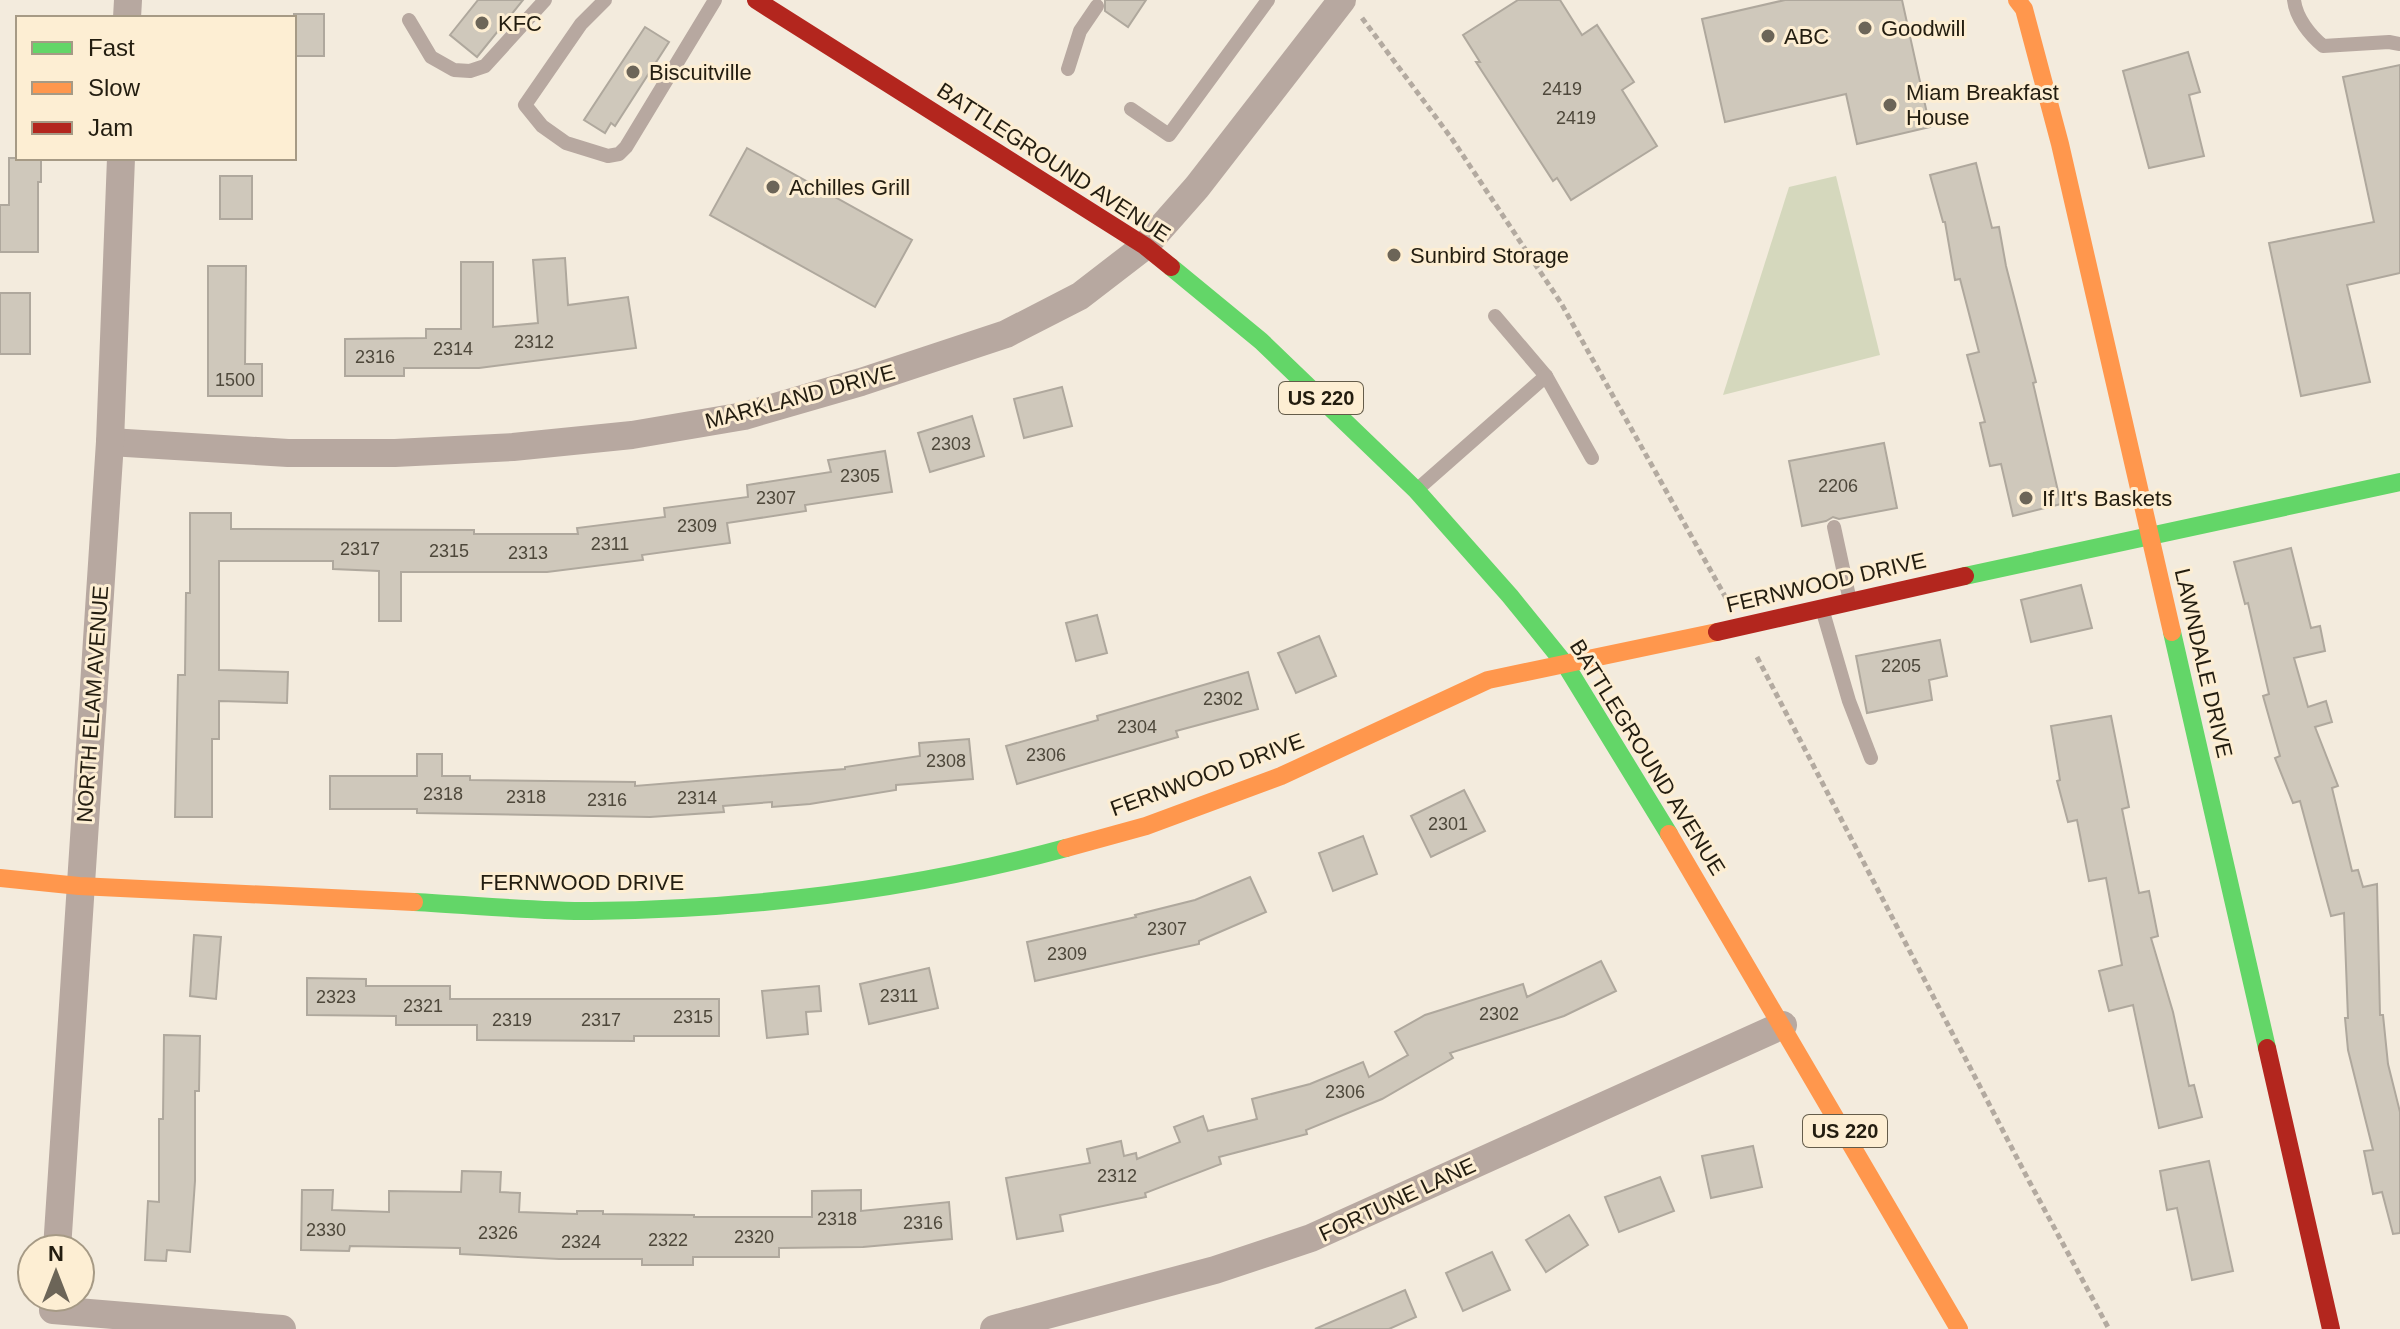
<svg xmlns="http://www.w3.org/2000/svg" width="2400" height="1329" font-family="Arial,sans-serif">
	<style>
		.green { fill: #d5d8bd }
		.building { fill: #cfc8bb; stroke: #afa89d; stroke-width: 2 }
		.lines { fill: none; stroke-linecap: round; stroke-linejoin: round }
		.path { stroke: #b3aaa0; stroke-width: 5; stroke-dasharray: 6 4; stroke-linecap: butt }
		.lane { stroke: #b7a8a0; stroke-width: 14 }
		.street { stroke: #b7a8a0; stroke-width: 28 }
		.fast { stroke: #63d668; stroke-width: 18 }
		.slow { stroke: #ff974d; stroke-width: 18 }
		.jam { stroke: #b3261e; stroke-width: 18 }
		.poi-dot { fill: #6c6558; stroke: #fdeed3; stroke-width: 3 }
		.labels { text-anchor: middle; stroke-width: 6; stroke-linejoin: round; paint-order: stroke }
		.number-label { font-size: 18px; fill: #4e483b }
		.shield { fill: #fdeed3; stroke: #645c4a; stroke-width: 2 }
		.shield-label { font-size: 20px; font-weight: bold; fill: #231d10 }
		.poi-label { font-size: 22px; fill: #231d10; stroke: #fdeed3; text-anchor: start }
		.street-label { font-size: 22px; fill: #231d10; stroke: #fdeed3 }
	</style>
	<rect width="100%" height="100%" fill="#f3ebdd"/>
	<!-- green -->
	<path class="green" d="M1836 176 1880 355 1723 395 1789 187Z"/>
	<!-- building -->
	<g class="building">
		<path d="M478 0H523L477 57 450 35Z"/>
		<path d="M1105 0H1146L1128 27 1105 11Z"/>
		<path d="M1518 0H1560L1582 35 1597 25 1634 82 1622 90 1657 146 1571 200 1557 178 1553 181 1476 62H1480L1463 35Z"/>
		<path d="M1785 0H1902L1930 127 1857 144 1846 94 1725 122 1702 19Z"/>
		<rect x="294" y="14" width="30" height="42"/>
		<path d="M645 27 669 42 615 126 611 123 605 133 584 120Z"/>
		<path d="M2188 52 2200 92 2189 95 2204 156 2149 168 2123 71Z"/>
		<path d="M2400 65V273L2347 285 2370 382 2301 396 2269 243 2374 222 2343 77Z"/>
		<path d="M747 148 912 240 875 307 710 215Z"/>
		<path d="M9 158H41V182H38V252H0V205H9Z"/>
		<path d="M1976 163 1992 228 1999 227 2006 266 2036 382 2033 383 2061 504 2013 516 2001 464 1990 466 1980 423 1985 422 1967 355 1979 352 1960 279 1955 280 1945 222H1943L1930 175Z"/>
		<rect x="220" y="176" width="32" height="43"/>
		<path d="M565 258 568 305 628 297 636 348 479 368H404V376H345V339L426 338V329H461V262H493V327L538 323 533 260Z"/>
		<path d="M208 266H246L245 364H262V396H208Z"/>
		<rect x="0" y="293" width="30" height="61"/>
		<path d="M1062 387 1072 426 1024 438 1014 399Z"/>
		<path d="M972 416 984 456 930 472 918 433Z"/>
		<path d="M1884 443 1897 508 1839 519 1833 517 1826 521 1802 526 1789 461Z"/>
		<path d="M885 451 892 492 805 505 806 511 727 523 730 543 642 555 643 560 547 572H401V621H379V571L333 569V561H219V670L288 672 287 703 219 701V739H212V817H175L178 675H185L186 593H190V513H231V529L474 530V534H578L577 528 665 517 664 508 748 497 747 485 831 472 828 460Z"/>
		<path d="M2291 548 2311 628 2320 626 2325 651 2294 658 2308 707 2326 701 2332 722 2315 727 2338 786 2332 788 2352 871 2358 870 2363 887 2377 884 2380 1015H2383L2388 1064 2400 1112V1233L2393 1234 2382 1192 2373 1194 2364 1151 2373 1150 2348 1050 2345 1018H2348L2344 913 2331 916 2300 801 2293 803 2275 758 2280 756 2263 696 2269 694 2248 603 2245 604 2234 562Z"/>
		<path d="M2081 585 2092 628 2031 642 2021 600Z"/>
		<path d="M1097 615 1107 653 1076 661 1066 623Z"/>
		<path d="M1319 636 1336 676 1296 693 1278 653Z"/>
		<path d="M1940 640 1947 676 1929 680 1932 700 1867 713 1856 656Z"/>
		<path d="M1248 672 1258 709 1176 731 1178 737 1017 784 1006 746 1098 720 1097 716Z"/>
		<path d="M2111 716 2129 807 2122 809 2139 893 2149 891 2158 936 2151 938 2173 1012 2189 1086 2194 1085 2202 1117 2159 1128 2133 1005 2109 1011 2099 971 2122 965 2106 878 2089 881 2077 820 2068 822 2057 781 2060 780 2051 726Z"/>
		<path d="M969 739 973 779 896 785V790L810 804 772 807V802L723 806 724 812 650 817 417 813V809H330V776H417V754H442V776H470V780L635 782V786L845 769V767L920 756 919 743Z"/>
		<path d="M1464 790 1485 831 1431 857 1411 816Z"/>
		<path d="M1363 836 1377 874 1333 891 1319 853Z"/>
		<path d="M1250 877 1266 912 1199 941V944L1035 981 1027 942 1136 917 1135 915 1195 900Z"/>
		<path d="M194 935 221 937 216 999 190 996Z"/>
		<path d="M1601 961 1616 991 1564 1016 1450 1053 1453 1058 1382 1099 1306 1130 1307 1134 1219 1157 1221 1164 1145 1193 1146 1197 1060 1215 1063 1231 1017 1239 1006 1178 1090 1163 1087 1149 1121 1141 1124 1156 1136 1153 1137 1159 1180 1142 1174 1127 1203 1116 1208 1131 1257 1119 1252 1099 1310 1084 1363 1062 1369 1077 1408 1055 1395 1032 1425 1015 1523 984 1527 997Z"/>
		<path d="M929 968 938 1008 869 1024 860 984Z"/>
		<path d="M307 978 366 979V986H450V999H719V1036H634V1041L477 1040V1025H396V1016L307 1015Z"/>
		<path d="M819 986 821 1011 806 1012 808 1034 767 1038 762 991Z"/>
		<path d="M164 1035 200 1036 199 1091H195V1181L190 1252 167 1250 166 1261 145 1260 148 1201 159 1202V1119H163Z"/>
		<path d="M1753 1146 1762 1187 1711 1198 1702 1156Z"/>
		<path d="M2209 1161 2233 1271 2192 1280 2177 1208 2167 1210 2160 1171Z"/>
		<path d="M462 1171 501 1172 500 1192 520 1193 519 1212 577 1214V1211H603V1214L694 1215V1217H812V1191L861 1190V1211L949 1202 952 1239 863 1247 779 1248V1257H693V1265H642V1259H559L460 1254V1248L350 1246 349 1251 301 1250 302 1190H333L332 1210 389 1212V1191L461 1192Z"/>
		<path d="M1660 1177 1674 1211 1619 1232 1605 1197Z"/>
		<path d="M1569 1215 1588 1245 1546 1272 1526 1240Z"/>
		<path d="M1492 1252 1510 1290 1463 1311 1446 1273Z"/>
		<path d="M1405 1290 1416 1317 1389 1329H1315Z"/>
	</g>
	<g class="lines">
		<!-- path -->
		<g class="path">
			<path d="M1362 18 1452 139 1561 303 1726 598"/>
			<path d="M1757 657 2029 1181 2109 1329"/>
		</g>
		<!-- lane -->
		<g class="lane">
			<path d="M605 0 581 24 525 105 542 126 566 143 608 156 619 154 626 147 715 0"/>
			<path d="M2294 0C2296 18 2310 35 2323 46L2389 42 2400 44"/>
			<path d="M409 20 431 57 454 70 470 71 485 66 545 0"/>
			<path d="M1068 69 1080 31 1097 6"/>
			<path d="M1131 109 1169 135 1268 0"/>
			<path d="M1495 316 1546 376"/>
			<path d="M1420 487 1546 376 1592 458"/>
			<path d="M1834 527 1850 601"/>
			<path d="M1823 612 1849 701 1871 758"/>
		</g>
		<!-- street -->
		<g class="street">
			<path d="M127 18 128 0"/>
			<path d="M110 442 288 453H395L513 447 632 435 744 416 861 382 1006 334 1080 296 1145 246 1197 187 1342 0"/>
			<path d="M57 1249 110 442 121 158"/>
			<path d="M53 1310 282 1329"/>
			<path d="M994 1329 1215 1270 1311 1238 1783 1025"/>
		</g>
		<!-- fast -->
		<g class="fast">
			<path d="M1171 267 1261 341 1416 490 1510 596 1565 664 1669 834"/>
			<path d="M1965 576 2400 482"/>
			<path d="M2172 632 2267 1048"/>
			<path d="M414 902C473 905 532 911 591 911 751 909 911 890 1066 848"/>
		</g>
		<!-- slow -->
		<g class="slow">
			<path d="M2017 0 2024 9 2060 144 2172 632"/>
			<path d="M1669 834 1959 1329"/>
			<path d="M1066 848 1146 826 1281 776 1488 680 1717 632"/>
			<path d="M0 878 79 886 414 902"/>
		</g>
		<!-- jam -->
		<g class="jam">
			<path d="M756 0 1145 246 1171 267"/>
			<path d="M1717 632 1965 576"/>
			<path d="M2267 1048 2331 1329"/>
		</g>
	</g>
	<!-- markers -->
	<g class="poi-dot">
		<circle cx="482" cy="23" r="8"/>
		<circle cx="1865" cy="28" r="8"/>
		<circle cx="1768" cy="36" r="8"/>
		<circle cx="633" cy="72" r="8"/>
		<circle cx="1890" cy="105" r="8"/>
		<circle cx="773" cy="187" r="8"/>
		<circle cx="1394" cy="255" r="8"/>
		<circle cx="2026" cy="498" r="8"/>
	</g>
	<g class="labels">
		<!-- number labels -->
		<g class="number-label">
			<text x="1562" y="95">2419</text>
			<text x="1576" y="124">2419</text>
			<text x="534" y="348">2312</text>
			<text x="453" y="355">2314</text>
			<text x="375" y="363">2316</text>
			<text x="235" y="386">1500</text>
			<text x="951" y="450">2303</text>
			<text x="860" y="482">2305</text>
			<text x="1838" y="492">2206</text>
			<text x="776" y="504">2307</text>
			<text x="697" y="532">2309</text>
			<text x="610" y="550">2311</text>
			<text x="360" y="555">2317</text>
			<text x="449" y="557">2315</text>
			<text x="528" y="559">2313</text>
			<text x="1901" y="672">2205</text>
			<text x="1223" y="705">2302</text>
			<text x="1137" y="733">2304</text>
			<text x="1046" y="761">2306</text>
			<text x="946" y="767">2308</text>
			<text x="443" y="800">2318</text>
			<text x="526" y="803">2318</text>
			<text x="697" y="804">2314</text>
			<text x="607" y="806">2316</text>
			<text x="1448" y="830">2301</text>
			<text x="1167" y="935">2307</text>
			<text x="1067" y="960">2309</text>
			<text x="899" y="1002">2311</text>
			<text x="336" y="1003">2323</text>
			<text x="423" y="1012">2321</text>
			<text x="1499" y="1020">2302</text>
			<text x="693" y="1023">2315</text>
			<text x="512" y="1026">2319</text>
			<text x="601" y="1026">2317</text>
			<text x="1345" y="1098">2306</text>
			<text x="1117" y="1182">2312</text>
			<text x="837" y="1225">2318</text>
			<text x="923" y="1229">2316</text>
			<text x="326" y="1236">2330</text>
			<text x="498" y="1239">2326</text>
			<text x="754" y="1243">2320</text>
			<text x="668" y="1246">2322</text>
			<text x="581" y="1248">2324</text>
		</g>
		<!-- shield labels -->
		<g class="shield">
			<rect x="1279" y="382" width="84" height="32" rx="6"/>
			<rect x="1803" y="1115" width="84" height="32" rx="6"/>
		</g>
		<g class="shield-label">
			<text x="1321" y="405">US 220</text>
			<text x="1845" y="1138">US 220</text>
		</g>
		<!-- poi labels -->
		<g class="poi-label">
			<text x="498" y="31">KFC</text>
			<text x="1881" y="36">Goodwill</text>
			<text x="1784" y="44">ABC</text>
			<text x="649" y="80">Biscuitville</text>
			<text x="1906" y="100">Miam Breakfast<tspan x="1906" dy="25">House</tspan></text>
			<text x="789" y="195">Achilles Grill</text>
			<text x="1410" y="263">Sunbird Storage</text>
			<text x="2042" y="506">If It's Baskets</text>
		</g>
		<!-- street labels -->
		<g class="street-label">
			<text transform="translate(1054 162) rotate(33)" y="8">BATTLEGROUND AVENUE</text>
			<text transform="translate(800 396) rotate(-15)" y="8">MARKLAND DRIVE</text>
			<text transform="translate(1826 582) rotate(-13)" y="8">FERNWOOD DRIVE</text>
			<text transform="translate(2204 663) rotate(77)" y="8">LAWNDALE DRIVE</text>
			<text transform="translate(92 704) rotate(-86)" y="8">NORTH ELAM AVENUE</text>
			<text transform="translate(1648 757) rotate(58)" y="8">BATTLEGROUND AVENUE</text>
			<text transform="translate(1207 774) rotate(-20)" y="8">FERNWOOD DRIVE</text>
			<text x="582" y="890">FERNWOOD DRIVE</text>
			<text transform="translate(1397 1199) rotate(-25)" y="8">FORTUNE LANE</text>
		</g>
	</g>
	<!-- legend -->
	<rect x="16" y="16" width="280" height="144" fill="#fdeed3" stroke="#a69a85" stroke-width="2"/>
	<rect x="32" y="42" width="40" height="12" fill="#63d668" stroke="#a69a85" stroke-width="2"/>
	<text x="88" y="56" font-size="24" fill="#231d10">Fast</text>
	<rect x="32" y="82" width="40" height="12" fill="#ff974d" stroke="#a69a85" stroke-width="2"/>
	<text x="88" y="96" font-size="24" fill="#231d10">Slow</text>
	<rect x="32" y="122" width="40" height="12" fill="#b3261e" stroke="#a69a85" stroke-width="2"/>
	<text x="88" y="136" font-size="24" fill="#231d10">Jam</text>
	<!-- north arrow -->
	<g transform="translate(56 1273)"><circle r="38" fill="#fdeed3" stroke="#a69a85" stroke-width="2"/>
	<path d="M0-6L14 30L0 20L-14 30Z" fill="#6c6558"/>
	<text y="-12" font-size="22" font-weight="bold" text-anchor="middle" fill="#231d10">N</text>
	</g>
</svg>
